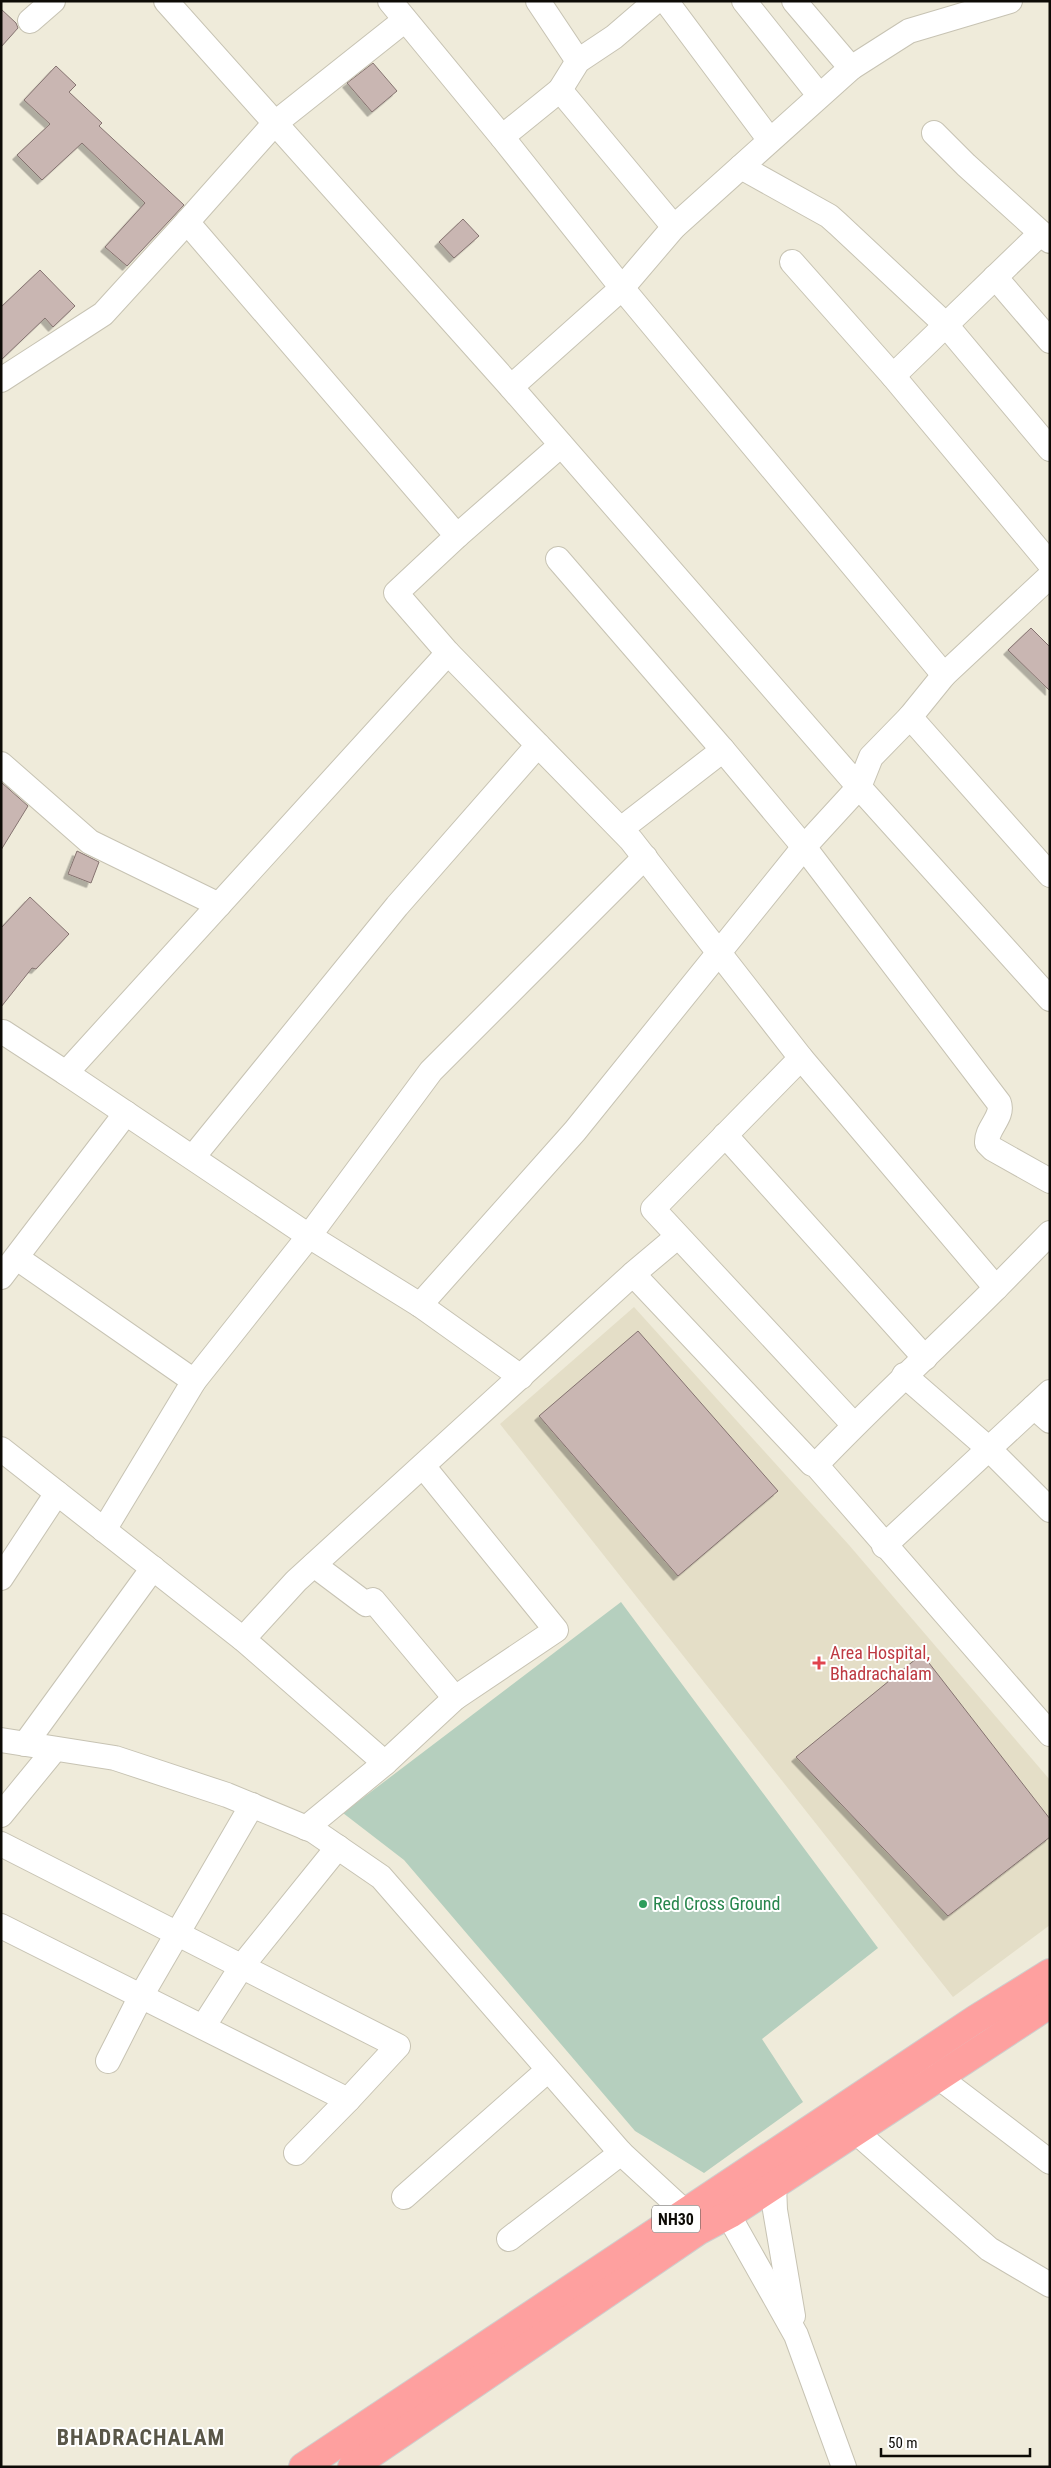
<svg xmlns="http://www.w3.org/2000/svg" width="1051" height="2468" font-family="'Roboto Condensed',sans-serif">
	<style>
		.built { fill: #e4dec7 }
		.green { fill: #b5cfbe }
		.building { fill: #c9b6b2; stroke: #857370; filter: url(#shadow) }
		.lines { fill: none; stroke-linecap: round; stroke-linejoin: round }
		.minor-casing { stroke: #c7c3b3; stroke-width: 26 }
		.highway-casing { stroke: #cfcecd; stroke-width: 30 }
		.minor { stroke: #fff; stroke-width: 24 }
		.highway { stroke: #fea09f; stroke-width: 28 }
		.health-dot { fill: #e0444e; stroke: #fff; stroke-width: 2 }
		.leisure-dot { fill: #2e9e5b; stroke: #fff; stroke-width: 2 }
		.labels { text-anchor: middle; stroke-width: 4; stroke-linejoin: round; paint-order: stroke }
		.shield { fill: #fff; stroke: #565451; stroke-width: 1 }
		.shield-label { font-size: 16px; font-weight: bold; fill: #0d0b06 }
		.health-label { font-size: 18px; fill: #be3a42; stroke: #fff; text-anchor: start }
		.leisure-label { font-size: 18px; fill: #27864d; stroke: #fff; text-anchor: start }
		.district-label { font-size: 22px; font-weight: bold; letter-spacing: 1px; fill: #595648; stroke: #fff }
	</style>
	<defs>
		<filter id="shadow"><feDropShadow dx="-4.5" dy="4.5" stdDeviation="0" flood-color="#0004"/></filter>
	</defs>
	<rect width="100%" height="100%" fill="#efebda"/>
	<!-- built -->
	<path class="built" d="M634 1307 849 1545 1050 1780V1925L953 1997 500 1424Z"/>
	<!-- green -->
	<path class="green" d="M621 1602 878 1948 762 2039 803 2102 704 2173 635 2131 404 1860 343 1813Z"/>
	<!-- building -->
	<g class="building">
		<path d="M1 9 16 23 18 28 1 47Z"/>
		<path d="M373 63 397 91 372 112 347 83Z"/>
		<path d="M56 66 76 85 69 92 102 123 99 126 184 205 127 266 105 247 145 203 82 143 42 180 17 155 50 124 24 100Z"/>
		<path d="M463 219 479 236 454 258 439 242Z"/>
		<path d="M40 270 75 306 53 327 45 318 1 360V307Z"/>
		<path d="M1031 628 1050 647V691L1008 650Z"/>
		<path d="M1 782 28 806 1 850Z"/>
		<path d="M77 851 99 862 91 883 68 874Z"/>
		<path d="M30 897 69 934 36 969 32 968 1 1007V928Z"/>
		<path d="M638 1331 778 1491 678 1576 539 1416Z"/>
		<path d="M922 1654 1050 1819V1837L948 1916 796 1757Z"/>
	</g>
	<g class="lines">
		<!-- minor casing -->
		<g class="minor-casing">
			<g id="minor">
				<path d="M166 1 511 387 859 787 871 757 910 717 1050 875"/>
				<path d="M390 1 502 137 622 288 944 675 1050 576"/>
				<path d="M538 1 578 61"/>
				<path d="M666 1 769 139"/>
				<path d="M744 1 819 95"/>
				<path d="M794 1 851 68"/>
				<path d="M405 20 274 124 187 222 457 536 396 593 448 653"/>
				<path d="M30 21 53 1"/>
				<path d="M560 90 674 227"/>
				<path d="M934 133 966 165 1050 241"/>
				<path d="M502 137 560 90 578 61 614 37 656 1"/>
				<path d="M741 167 829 216 838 224 946 325 1050 449"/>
				<path d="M792 262 893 376 1050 564"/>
				<path d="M995 277 1050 341"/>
				<path d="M893 376 1041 233"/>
				<path d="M1 380 103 314 187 222"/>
				<path d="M511 387 622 288 674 227 851 68 909 31 1010 1"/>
				<path d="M457 536 561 445"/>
				<path d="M558 559 723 750"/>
				<path d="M910 717 944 675"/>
				<path d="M1 764 90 842 219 905"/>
				<path d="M621 829 723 750 804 847 999 1103C1004 1117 986 1128 987 1143L993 1149 1050 1181"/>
				<path d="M1 1034 3 1032 66 1073"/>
				<path d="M801 1058 653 1209 854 1425"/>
				<path d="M725 1135 925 1358"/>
				<path d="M193 1157 397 906 538 745"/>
				<path d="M17 1258 194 1381 309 1236 431 1071 645 857"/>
				<path d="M633 1274 677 1237"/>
				<path d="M1 1277 126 1113"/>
				<path d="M996 1288 1050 1233"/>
				<path d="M420 1305 575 1131 804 847 859 787 1050 999"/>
				<path d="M904 1375 988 1448 1050 1510"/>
				<path d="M521 1377 420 1305 309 1236 66 1073 448 653 631 840 801 1058 996 1288C936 1348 874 1404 816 1465"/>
				<path d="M1034 1407 1050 1421"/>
				<path d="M1 1449 243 1639"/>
				<path d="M104 1530 194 1381"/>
				<path d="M884 1546 1050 1392"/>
				<path d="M314 1565 366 1604 373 1600 455 1698"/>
				<path d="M1 1578 57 1493"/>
				<path d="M1 1740 115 1758 227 1795 314 1831 381 1877 621 2153 685 2212 696 2228"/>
				<path d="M25 1744 153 1568"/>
				<path d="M385 1763 455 1698 556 1630 423 1466"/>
				<path d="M1 1815 55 1749"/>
				<path d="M306 1828 385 1763 243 1639 296 1581 633 1274 812 1464 816 1465 1050 1734"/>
				<path d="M1 1844 398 2046 348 2100 1 1926"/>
				<path d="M203 2027 242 1966 338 1847"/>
				<path d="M108 2061 141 1996 252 1805"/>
				<path d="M937 2076 1050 2162"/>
				<path d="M855 2131 989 2249 1050 2285"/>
				<path d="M296 2153 348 2100"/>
				<path d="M764 2171 774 2185 775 2210 793 2316"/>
				<path d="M404 2197 548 2070"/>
				<path d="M720 2200 796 2335 844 2467"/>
				<path d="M509 2239 621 2153"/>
			</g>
		</g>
		<!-- highway casing -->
		<g class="highway-casing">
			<g id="highway">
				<path d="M303 2467 976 2019 1050 1973"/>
				<path d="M352 2467 698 2231 730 2214 1050 2004"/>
			</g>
		</g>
		<!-- minor -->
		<use href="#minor" class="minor"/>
		<!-- highway -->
		<use href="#highway" class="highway"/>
	</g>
	<!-- markers -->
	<path class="health-dot" d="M816.5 1655.5h5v5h5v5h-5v5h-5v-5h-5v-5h5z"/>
	<circle class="leisure-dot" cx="643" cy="1904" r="5"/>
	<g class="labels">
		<!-- shield labels -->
		<rect class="shield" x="652" y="2205.5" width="48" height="27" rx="4"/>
		<g class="shield-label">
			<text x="676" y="2225">NH30</text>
		</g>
		<!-- health labels -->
		<g class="health-label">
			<text x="830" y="1659">Area Hospital,<tspan x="830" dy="21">Bhadrachalam</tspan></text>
		</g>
		<!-- leisure labels -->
		<g class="leisure-label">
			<text x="653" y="1910">Red Cross Ground</text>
		</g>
		<!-- district labels -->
		<g class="district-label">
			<text x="141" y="2445">BHADRACHALAM</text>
		</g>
	</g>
	<!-- border -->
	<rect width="1051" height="2468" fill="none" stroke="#0d0b06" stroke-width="5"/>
	<!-- scale -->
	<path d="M881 2448v8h149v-8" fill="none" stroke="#0d0b06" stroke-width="2.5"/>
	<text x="888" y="2448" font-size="15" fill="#0d0b06" stroke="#ffffff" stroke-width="4" paint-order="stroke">50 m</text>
</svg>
